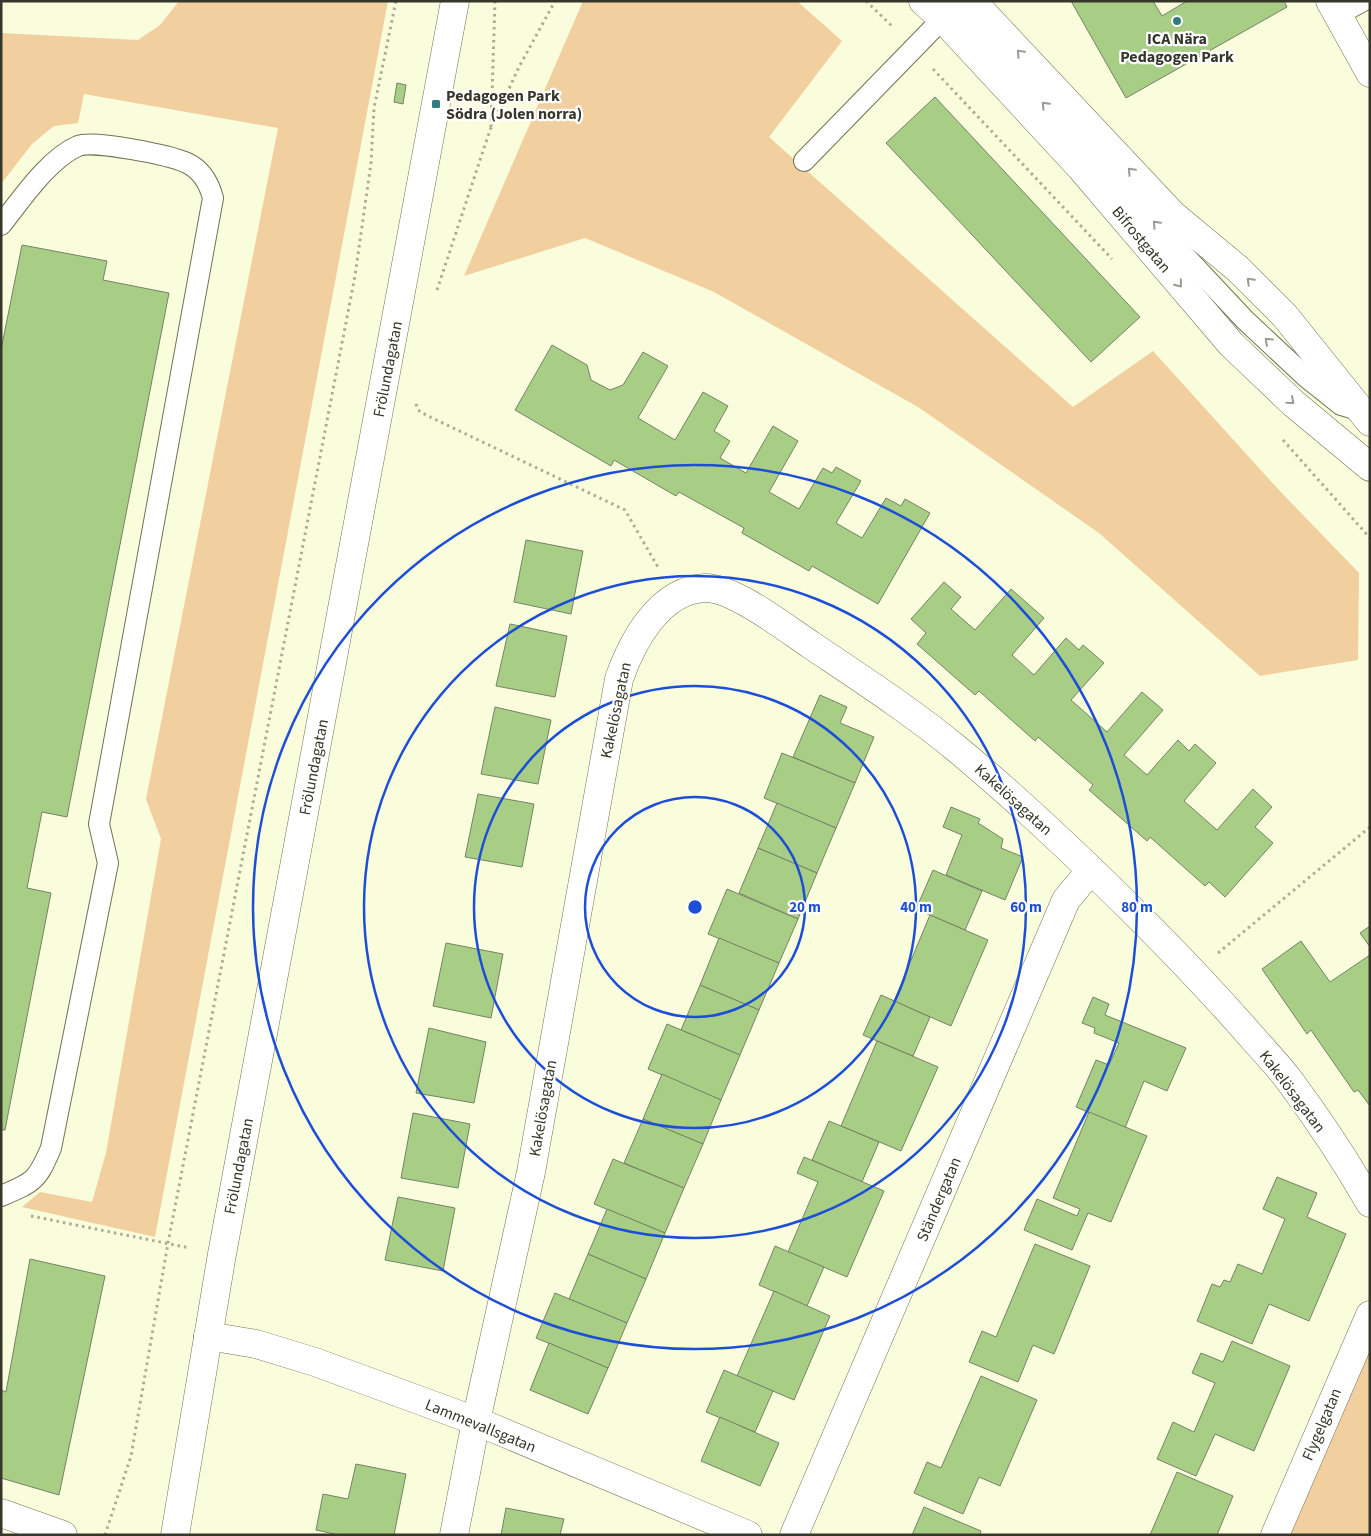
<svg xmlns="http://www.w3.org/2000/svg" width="1371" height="1536" font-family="'Source Sans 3',sans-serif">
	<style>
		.green { fill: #f2cf9e }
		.building { fill: #a8ce86; stroke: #748367 }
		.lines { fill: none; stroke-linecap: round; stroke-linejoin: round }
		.lane-casing { stroke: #707355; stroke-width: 22 }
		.street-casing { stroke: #707355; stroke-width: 29 }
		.secondary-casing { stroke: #707355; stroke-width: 29 }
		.path { stroke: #aaad94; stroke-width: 3; stroke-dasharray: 2.5 4; stroke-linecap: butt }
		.lane { stroke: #fff; stroke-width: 20 }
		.street { stroke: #fff; stroke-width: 28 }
		.secondary { stroke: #fff; stroke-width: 28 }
		.oneway { stroke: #9a9b94 }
		.ring { fill: none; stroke: #1d4ed8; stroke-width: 2.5 }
		.poi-dot { fill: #337b83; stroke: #fff; stroke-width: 2 }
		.labels { text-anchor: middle; stroke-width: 4.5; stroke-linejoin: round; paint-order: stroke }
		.poi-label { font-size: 16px; font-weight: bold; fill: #36372a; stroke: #fff }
		.street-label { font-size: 16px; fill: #36372a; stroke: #fff }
		.centre { fill: #1d4ed8; stroke: #fff; stroke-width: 2.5 }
		.ring-label { font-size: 15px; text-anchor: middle; font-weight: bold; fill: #1d4ed8; stroke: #fff; stroke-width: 4.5; stroke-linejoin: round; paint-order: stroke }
	</style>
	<rect width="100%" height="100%" fill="#f9fddc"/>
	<!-- green -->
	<g class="green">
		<path d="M179 1H388L155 1237 22 1207 40 1192 92 1202 106 1153 161 839 146 799 278 128 84 94 78 123 54 126 32 144 1 184V33L138 40 160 25Z"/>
		<path d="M583 1H797L842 41 769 137 1073 407 1153 351 1278 489 1359 573 1358 660 1260 676 1099 533 918 407 714 292 585 238 464 276Z"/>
		<path d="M1370 1340V1535H1288Z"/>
	</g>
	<!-- building -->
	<g class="building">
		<path d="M1071 1H1153L1162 16 1187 1H1284L1287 7 1126 98Z"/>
		<path d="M397 83 406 85 403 104 394 102Z"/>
		<path d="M935 97 1140 317 1091 362 886 143Z"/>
		<path d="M22 245 107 261 103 280 169 293 67 817 42 812 27 888 51 893 5 1130H1V350Z"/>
		<path d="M552 345 587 365 591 380 610 390 623 385 643 352 668 366 638 418 675 440 703 392 728 406 714 431 730 441 720 458 746 473 773 426 798 441 769 492 799 509 823 468 832 473 836 467 861 481 836 523 862 538 886 498 901 506 905 499 930 513 878 604 812 566 809 571 742 533 744 528 679 492 676 496 614 460 611 466 515 410Z"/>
		<path d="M526 540 583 551 571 614 514 602Z"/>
		<path d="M944 582 961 597 951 609 975 630 1011 589 1044 618 1012 655 1034 675 1066 638 1079 650 1083 645 1104 663 1071 700 1107 732 1142 692 1163 710 1124 755 1147 775 1178 740 1189 751 1195 744 1216 763 1184 801 1217 830 1253 789 1272 807 1255 827 1273 843 1225 897 1209 882 1205 886 1150 837 1147 841 1089 790 1093 785 1038 737 1035 741 979 691 975 695 917 644 926 633 911 619Z"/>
		<path d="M510 624 567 636 555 697 496 686Z"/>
		<path d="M820 695 847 707 840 723 874 737 855 783 793 757Z"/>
		<path d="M495 707 551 720 538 784 481 774Z"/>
		<path d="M782 753 855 783 836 828 764 798Z"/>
		<path d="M478 794 534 804 522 867 465 857Z"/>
		<path d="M777 803 836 828 817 873 758 848Z"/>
		<path d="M951 807 980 819 978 823 1003 839 1001 848 1023 857 1005 900 946 875 962 835 943 827Z"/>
		<path d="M758 848 817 873 798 919 739 893Z"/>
		<path d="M933 870 982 891 965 930 916 909Z"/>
		<path d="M727 889 798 919 779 963 708 934Z"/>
		<path d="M930 915 988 940 951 1026 894 1001Z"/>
		<path d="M1370 926V947L1360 933Z"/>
		<path d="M719 938 779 963 759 1010 700 985Z"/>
		<path d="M1301 941 1330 982 1370 955V1106L1358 1090 1354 1092 1311 1030 1307 1034 1262 969Z"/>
		<path d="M446 943 503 954 491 1018 433 1006Z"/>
		<path d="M700 985 759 1010 740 1055 681 1030Z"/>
		<path d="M881 995 930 1017 913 1056 863 1035Z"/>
		<path d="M1093 997 1109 1004 1105 1015 1186 1048 1167 1091 1144 1081 1125 1128 1076 1107 1096 1060 1109 1065 1119 1043 1094 1033 1095 1028 1082 1023Z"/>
		<path d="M667 1024 740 1055 721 1100 648 1069Z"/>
		<path d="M429 1028 486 1042 474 1103 416 1093Z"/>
		<path d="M877 1041 938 1067 901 1151 841 1126Z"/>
		<path d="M662 1074 721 1100 703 1144 643 1119Z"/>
		<path d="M1089 1112 1147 1136 1111 1222 1088 1213 1072 1250 1024 1230 1037 1199 1077 1216 1080 1209 1053 1198Z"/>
		<path d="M413 1113 470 1124 458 1188 401 1178Z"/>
		<path d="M643 1119 703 1144 684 1188 624 1163Z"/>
		<path d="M829 1121 879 1142 862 1182 812 1160Z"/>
		<path d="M804 1157 884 1191 847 1277 788 1252 818 1182 797 1173Z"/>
		<path d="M613 1159 684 1188 665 1233 594 1204Z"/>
		<path d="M1277 1177 1317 1193 1307 1217 1346 1234 1309 1321 1269 1304 1252 1344 1197 1321 1212 1284 1220 1287 1224 1280 1230 1282 1238 1264 1262 1274 1285 1219 1263 1209Z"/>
		<path d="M398 1197 455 1208 443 1271 385 1260Z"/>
		<path d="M607 1209 665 1233 646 1279 588 1254Z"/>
		<path d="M1035 1244 1090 1266 1054 1354 1033 1345 1018 1382 969 1362 982 1331 996 1337Z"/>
		<path d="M775 1246 824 1267 807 1306 759 1285Z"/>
		<path d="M588 1254 646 1279 627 1323 569 1299Z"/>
		<path d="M30 1259 105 1276 59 1495 1 1478V1390L6 1392Z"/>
		<path d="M774 1291 830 1316 794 1400 737 1376Z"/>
		<path d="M555 1293 627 1323 608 1368 536 1338Z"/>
		<path d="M1232 1341 1290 1366 1254 1451 1215 1434 1196 1476 1157 1459 1173 1422 1194 1432 1215 1383 1192 1373 1201 1353 1223 1362Z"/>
		<path d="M549 1343 608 1368 588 1414 530 1390Z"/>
		<path d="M724 1370 773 1391 755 1432 706 1412Z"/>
		<path d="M981 1376 1037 1400 1000 1486 979 1477 963 1514 914 1493 927 1462 941 1468Z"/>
		<path d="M720 1417 779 1443 760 1486 701 1461Z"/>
		<path d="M356 1464 406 1474 394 1535H339L316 1530 323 1494 348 1499Z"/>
		<path d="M1177 1472 1233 1496 1217 1535H1150Z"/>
		<path d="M924 1507 981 1531 980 1535H912Z"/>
		<path d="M506 1508 564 1519 560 1535H501Z"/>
	</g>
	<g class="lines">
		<!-- lane casing -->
		<g class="lane-casing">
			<g id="lane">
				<path d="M946 1 1245 320 1307 378 1341 405 1358 410"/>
				<path d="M1338 15 1363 1"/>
				<path d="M804 161 951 10"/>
				<path d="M1 225C21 200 48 159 78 146 94 140 170 155 187 163 202 170 209 183 213 198L99 824 108 863 51 1148C37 1181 34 1182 1 1196"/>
			</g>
		</g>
		<!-- street casing -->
		<g class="street-casing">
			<g id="street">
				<path d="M1330 1 1370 73"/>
				<path d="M208 1336 256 1344 315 1362 476 1421 748 1535"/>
				<path d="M1 1513 63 1535"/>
				<path d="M454 1535 476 1421 531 1172 619 679C632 642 659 590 705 588 733 587 787 629 811 645 860 678 911 711 957 749 1022 803 1083 861 1143 921 1180 958 1216 996 1251 1036 1263 1050 1277 1064 1289 1080 1318 1119 1346 1161 1370 1203"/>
				<path d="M794 1535 1066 900 1091 870"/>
				<path d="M1275 1535 1370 1315"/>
			</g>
		</g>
		<!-- secondary casing -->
		<g class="secondary-casing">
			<g id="secondary">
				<path d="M923 1 943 19 1081 168 1231 344 1293 403 1370 467"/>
				<path d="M972 1 1173 215 1238 269 1285 316 1370 422"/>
				<path d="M175 1535 222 1254 455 1"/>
			</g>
		</g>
		<!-- path -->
		<g class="path">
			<path d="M866 1 894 28"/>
			<path d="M933 69 1112 259"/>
			<path d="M491 127 495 1"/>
			<path d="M437 290 490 130 519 67 555 1"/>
			<path d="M416 404 418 410 426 415 625 510 659 569"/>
			<path d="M1283 440 1370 538"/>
			<path d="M1218 953 1370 827"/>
			<path d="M31 1216 190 1248"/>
			<path d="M105 1535 131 1456 168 1243 355 276 371 163 374 108 396 1"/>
		</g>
		<!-- lane -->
		<use href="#lane" class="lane"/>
		<!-- street -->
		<use href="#street" class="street"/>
		<!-- secondary -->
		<use href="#secondary" class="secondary"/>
	</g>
	<!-- one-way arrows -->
	<defs><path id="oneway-chevron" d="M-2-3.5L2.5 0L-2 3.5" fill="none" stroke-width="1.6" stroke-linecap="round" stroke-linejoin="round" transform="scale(1.25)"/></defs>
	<g class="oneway">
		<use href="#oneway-chevron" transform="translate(1020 53) rotate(-133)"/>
		<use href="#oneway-chevron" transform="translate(1045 105) rotate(-133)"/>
		<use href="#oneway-chevron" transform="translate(1131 171) rotate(-133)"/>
		<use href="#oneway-chevron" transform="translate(1156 224) rotate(-133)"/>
		<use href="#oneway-chevron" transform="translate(1250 281) rotate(-135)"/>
		<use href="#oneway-chevron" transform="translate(1179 284) rotate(51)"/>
		<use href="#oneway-chevron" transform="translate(1268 341) rotate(-137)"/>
		<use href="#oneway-chevron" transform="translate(1291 401) rotate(41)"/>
	</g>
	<!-- distance rings -->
	<g class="ring">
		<circle cx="695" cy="907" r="110"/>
		<circle cx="695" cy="907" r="221"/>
		<circle cx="695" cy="907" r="331"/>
		<circle cx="695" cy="907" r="442"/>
	</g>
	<!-- markers -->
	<g class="poi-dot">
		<circle cx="1177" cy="21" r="5"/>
		<rect x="431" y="99" width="10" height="10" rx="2.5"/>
	</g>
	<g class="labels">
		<!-- poi labels -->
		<g class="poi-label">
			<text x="1177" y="44">ICA Nära<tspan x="1177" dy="18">Pedagogen Park</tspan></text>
			<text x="446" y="101" text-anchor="start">Pedagogen Park<tspan x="446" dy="18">Södra (Jolen norra)</tspan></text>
		</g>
		<!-- street labels -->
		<g class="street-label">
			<text transform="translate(1142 239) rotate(50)" y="6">Bifrostgatan</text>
			<text transform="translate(387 369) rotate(-79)" y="6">Frölundagatan</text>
			<text transform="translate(615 710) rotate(-78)" y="6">Kakelösagatan</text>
			<text transform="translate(313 767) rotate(-79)" y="6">Frölundagatan</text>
			<text transform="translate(1014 799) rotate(42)" y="6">Kakelösagatan</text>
			<text transform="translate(1293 1091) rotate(53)" y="6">Kakelösagatan</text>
			<text transform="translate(542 1108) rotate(-80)" y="6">Kakelösagatan</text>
			<text transform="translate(238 1166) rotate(-79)" y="6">Frölundagatan</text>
			<text transform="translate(938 1199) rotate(-67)" y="6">Ständergatan</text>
			<text transform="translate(1321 1424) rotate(-67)" y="6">Flygelgatan</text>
			<text transform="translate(481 1425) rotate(22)" y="6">Lammevallsgatan</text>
		</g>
	</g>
	<circle cx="695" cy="907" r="8" class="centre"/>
	<g class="ring-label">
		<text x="805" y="912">20 m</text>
		<text x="916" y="912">40 m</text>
		<text x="1026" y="912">60 m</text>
		<text x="1137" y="912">80 m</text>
	</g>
	<!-- border -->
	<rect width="1371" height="1536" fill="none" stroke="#36372a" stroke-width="5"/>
</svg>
